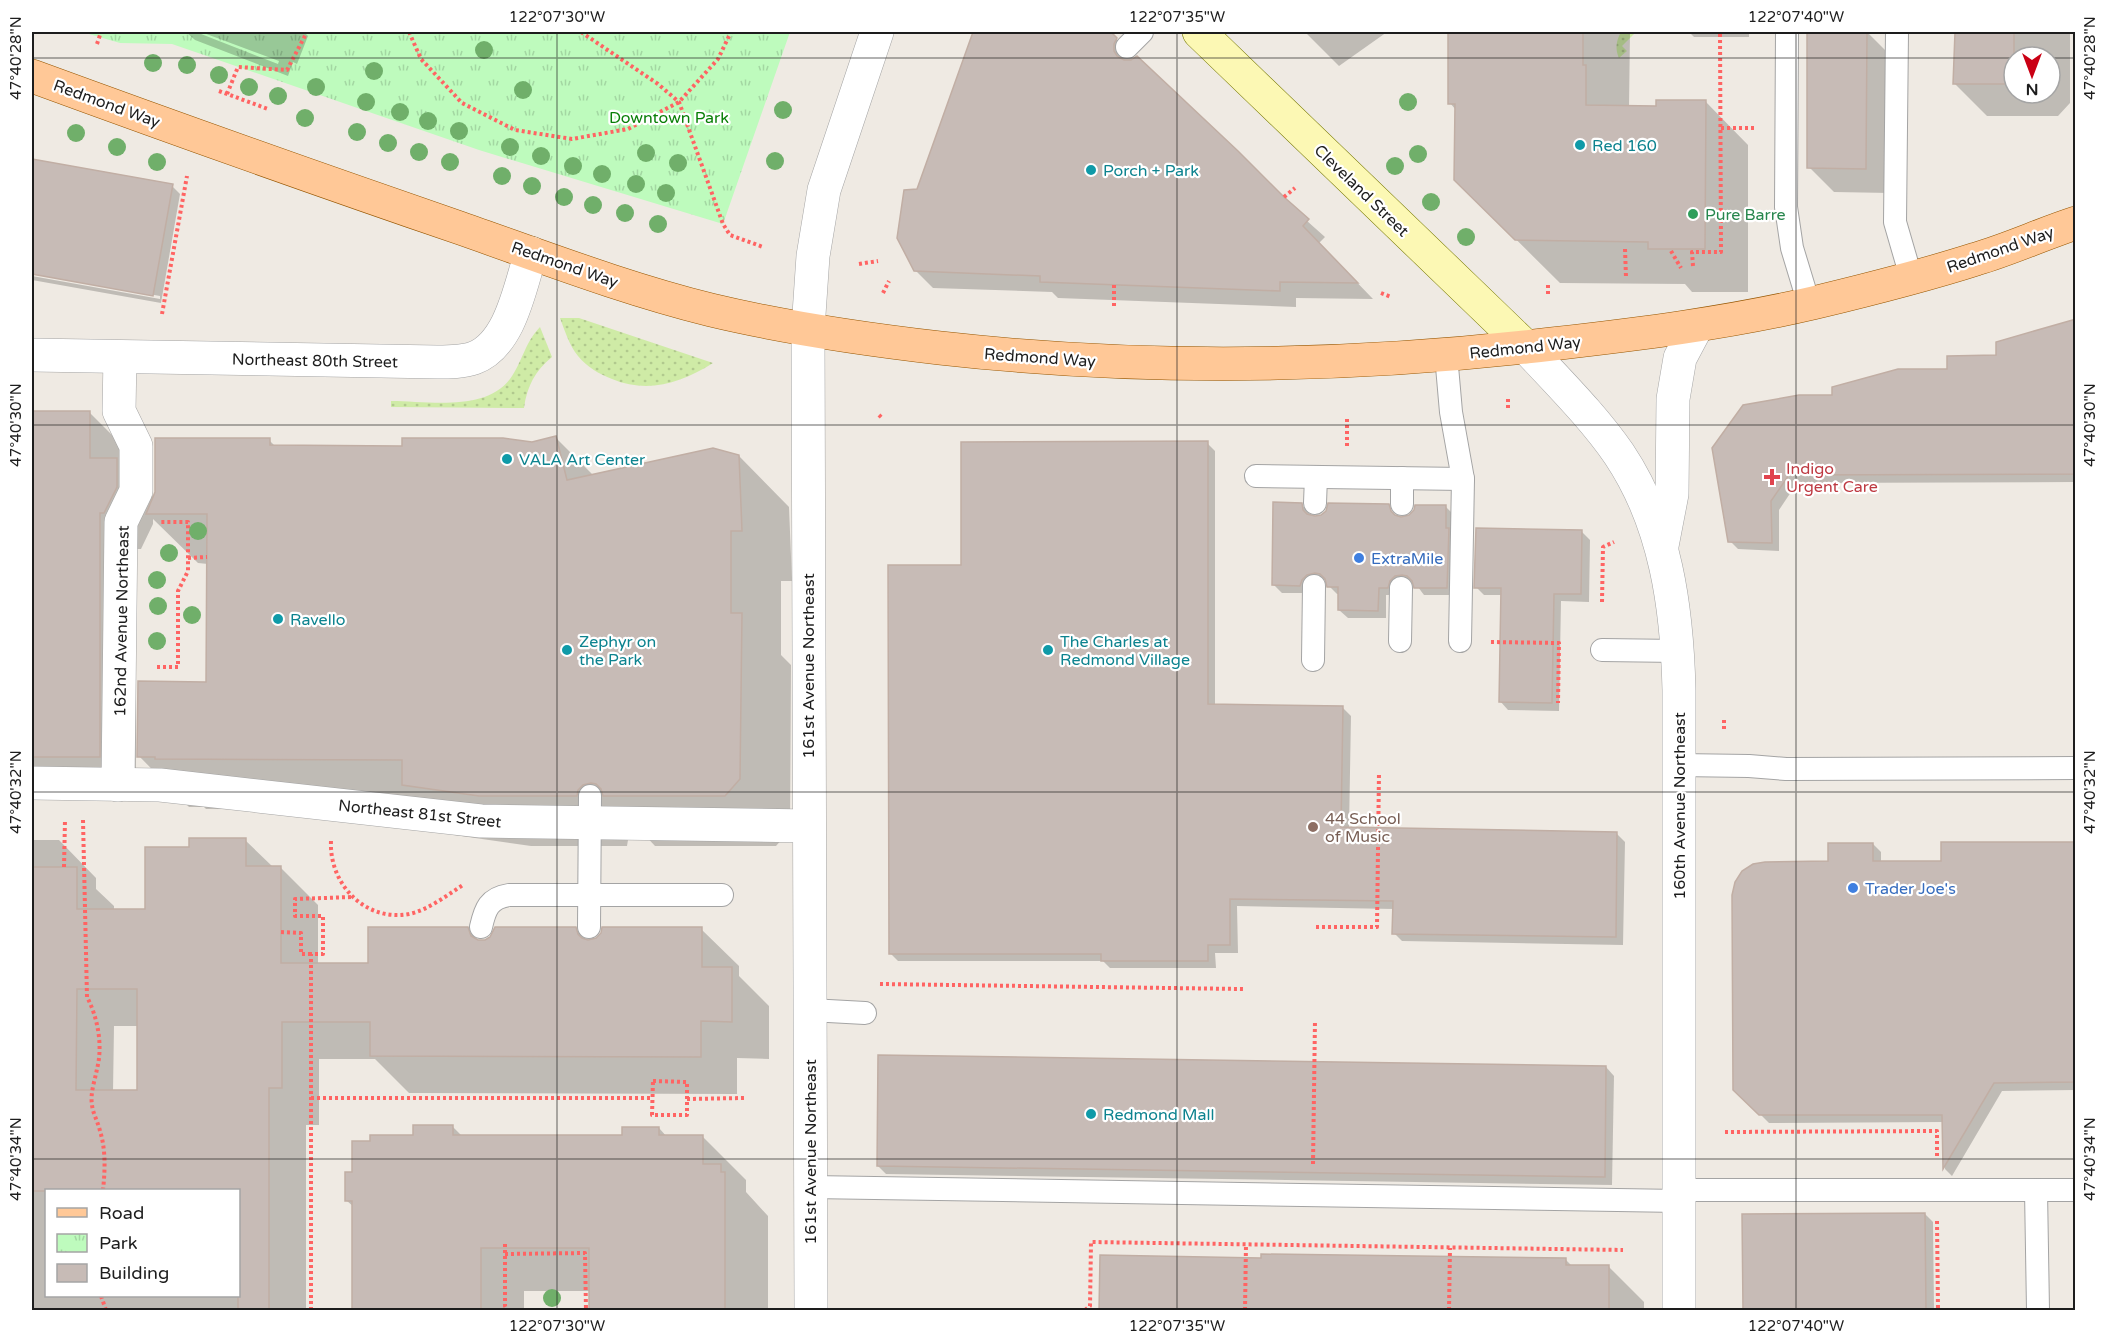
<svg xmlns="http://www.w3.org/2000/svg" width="2107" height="1342" font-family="'Varela Round',sans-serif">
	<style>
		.grass { fill: url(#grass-dots) }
		.park { fill: url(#park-tufts) }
		.shadow { fill: #0003; fill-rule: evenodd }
		.building { fill: #c7bbb6; stroke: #c1aea4; stroke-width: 1.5; fill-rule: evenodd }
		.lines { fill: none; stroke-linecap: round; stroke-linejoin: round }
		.service-casing { stroke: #a4a4a4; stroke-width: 24 }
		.minor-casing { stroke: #a4a4a4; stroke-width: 34 }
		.tertiary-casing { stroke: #a4a4a4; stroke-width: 34 }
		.secondary-casing { stroke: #767801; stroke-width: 34 }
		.primary-casing { stroke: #965600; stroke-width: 34 }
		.path { stroke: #ff6463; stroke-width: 4; stroke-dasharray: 3 3; stroke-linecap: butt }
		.service { stroke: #fff; stroke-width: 22 }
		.minor { stroke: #fff; stroke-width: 33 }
		.tertiary { stroke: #fff; stroke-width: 33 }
		.secondary { stroke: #fcf8b4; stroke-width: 33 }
		.primary { stroke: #ffc897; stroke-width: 33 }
		.tree { fill: #70af6a }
		.ticks { fill: none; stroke: #1d1d1d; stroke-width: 1.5; stroke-opacity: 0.45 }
		.culture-dot { fill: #0f9aa8; stroke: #fff; stroke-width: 2 }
		.leisure-dot { fill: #2e9e5b; stroke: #fff; stroke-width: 2 }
		.health-dot { fill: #e0444e; stroke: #fff; stroke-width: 2 }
		.shop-dot { fill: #3f7fe0; stroke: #fff; stroke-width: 2 }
		.education-dot { fill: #8d6e63; stroke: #fff; stroke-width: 2 }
		.labels { text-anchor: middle; stroke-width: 4.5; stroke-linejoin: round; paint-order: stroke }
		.street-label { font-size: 16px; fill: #1d1d1d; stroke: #fff }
		.park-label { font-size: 16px; fill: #097f07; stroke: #fff }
		.culture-label { font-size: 16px; fill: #0d838f; stroke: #fff; text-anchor: start }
		.leisure-label { font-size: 16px; fill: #27864d; stroke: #fff; text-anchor: start }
		.health-label { font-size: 16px; fill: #be3a42; stroke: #fff; text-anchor: start }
		.shop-label { font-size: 16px; fill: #366cbe; stroke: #fff; text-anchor: start }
		.education-label { font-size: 16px; fill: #785e54; stroke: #fff; text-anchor: start }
		.neatline { fill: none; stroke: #1d1d1d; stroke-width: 2 }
		.ticks-label { font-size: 15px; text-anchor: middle; fill: #1d1d1d }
	</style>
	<defs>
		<pattern id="grass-dots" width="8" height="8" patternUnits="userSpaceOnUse" patternTransform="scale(1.5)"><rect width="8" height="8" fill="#cfeba6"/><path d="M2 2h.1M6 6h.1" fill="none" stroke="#b1c98e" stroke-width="1.8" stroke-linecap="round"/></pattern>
		<pattern id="park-tufts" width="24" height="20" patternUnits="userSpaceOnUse" patternTransform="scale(1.5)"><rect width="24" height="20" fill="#befbbd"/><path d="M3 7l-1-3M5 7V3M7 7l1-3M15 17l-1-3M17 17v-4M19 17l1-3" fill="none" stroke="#a3d7a2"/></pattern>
	</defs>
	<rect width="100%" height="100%" fill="#efeae3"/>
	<!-- grass -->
	<g class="grass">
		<path d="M1621 32H1636L1622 46 1627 51 1619 58C1615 49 1616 41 1621 32Z"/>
		<path d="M560 318H579L713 363C681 383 648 394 612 379 599 374 587 367 578 356 569 345 565 331 560 318Z"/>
		<path d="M540 327 552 357C535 371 527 386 524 408L391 407V401C428 401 485 412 510 379 522 363 525 342 540 327Z"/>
	</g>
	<!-- park -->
	<path class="park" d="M82 32H790L723 224 479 150 172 44 120 43Z"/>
	<!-- shadow -->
	<g class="shadow">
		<path d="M186 32H196L278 64 279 61 201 32H304L308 36 297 64 293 62 288 76 195 40Z"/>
		<path d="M970 32H1109L1133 56 1130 63 1325 237 1319 243 1373 299 1296 298V307L1058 298 1052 292 933 288 915 270 918 191 973 35Z"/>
		<path d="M1305 32H1387L1339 66Z"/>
		<path d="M1451 32H1630L1629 107H1657L1705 101 1748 145V292H1692L1685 284 1560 283 1456 180V110L1450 103Z"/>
		<path d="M1689 32H1749V37H1694Z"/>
		<path d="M1808 32H1867L1892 57 1890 193 1834 192 1809 167Z"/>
		<path d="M1956 32H2070V103L2058 116H1987L1955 84ZM2014 57H2050V93H2014Z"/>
		<path d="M32 161 172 186 180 194 161 303 32 280V276L160 299V296L32 273Z"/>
		<path d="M2076 320V482L1797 483 1779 510V551L1738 549 1730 541 1834 396 1949 371 1998 357Z"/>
		<path d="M89 412 126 449V469L154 497 269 440 276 447H404L532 443 556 438 593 475 739 456 789 507 792 581H781V655L791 665 790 830 776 846H655L642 832 633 835 628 840 627 846H531L454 835 429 810 206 809 204 807H189L139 756 207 684 208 564 198 563 153 519V524L141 549H136V793L32 776V413Z"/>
		<path d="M1207 443 1215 451V706L1342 707 1351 716 1349 829 1617 834 1625 842 1623 945 1402 941 1394 933V909L1237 906 1238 953H1215L1216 968H1110L1103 961H898L890 953 962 566Z"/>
		<path d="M1301 504 1309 513 1310 517 1315 518 1388 506 1397 518 1401 519 1446 507 1454 515 1455 595H1424L1415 583 1403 584 1395 595H1386V618H1348L1339 610 1340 594H1337L1329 586 1328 581 1324 580 1315 582 1308 593H1282L1273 584Z"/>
		<path d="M1582 532 1590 540 1589 602 1561 601 1559 711 1508 710 1500 701 1502 595H1484L1476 587Z"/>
		<path d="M32 840H59L96 878V889L114 906V911H147L191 848 245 840 273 867H280L318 905V964H370L467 929 480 942 575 929 588 942 701 929 739 966V976L769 1006V1059L737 1058V1094L409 1093 375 1059H319V1125H306V1310H32ZM114 1026H138V1092H113ZM46 1190H238V1296H46Z"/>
		<path d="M2076 843V1090L2002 1091 1952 1176 1945 1169 1944 1122 1769 1123 1735 1089 1830 863 1873 844 1881 852V863H1943Z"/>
		<path d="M1606 1067 1614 1076 1612 1185 886 1174 878 1166Z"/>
		<path d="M453 1127 462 1136H624L659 1128 667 1137H703L746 1180V1192L768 1216V1310H591V1291H524V1310H353L354 1207 347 1201 353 1173 415 1137Z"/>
		<path d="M1925 1214 1933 1222 1934 1310H1744Z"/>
		<path d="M1262 1260H1566L1572 1266 1609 1267 1644 1302V1310H1101Z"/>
	</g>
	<!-- building -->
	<g class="building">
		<path d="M973 32H1111L1117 38 1114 44V51L1117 56 1124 60H1131L1137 56 1238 151 1284 197 1309 219 1303 226 1358 283 1280 282V291L1040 282V276L914 271 897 238 904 190 917 189Z"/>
		<path d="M1448 32H1583V65H1586V105L1656 106V100H1706L1705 249H1648V242L1515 240 1454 180 1455 104H1448Z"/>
		<path d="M1807 32H1867L1866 169 1807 168Z"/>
		<path d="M1955 32H2014V84H1953Z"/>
		<path d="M32 159 173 184 153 296 32 274Z"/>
		<path d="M2076 319V474L1789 475 1771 501 1772 543 1728 542 1712 448 1743 405 1799 395H1832V387L1898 369H1947V356L1996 355V342Z"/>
		<path d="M32 411H90V458H117V487L104 513H100V757H32Z"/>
		<path d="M556 436 567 480 713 448 739 455 742 531H731V613H742L740 779 725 796H603L601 789 596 784 591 783 583 785 578 790 577 796H479L402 785V760L155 759V757H137L138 681 206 682 207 514H146L155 492V438H270V445L402 446V438H503L532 442Z"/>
		<path d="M1208 441V704L1343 706 1341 827 1617 832 1616 937 1392 934 1393 901 1230 899V945H1208V961H1101V954H889L888 565H961V442Z"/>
		<path d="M1273 502 1302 503 1303 510 1307 514 1315 516 1321 515 1326 511 1328 503 1389 504 1391 511 1395 515 1401 517 1409 515 1414 510 1415 505H1446V528H1449L1447 588H1414L1412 581 1407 576 1402 575 1395 576 1390 581 1388 588H1379L1378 611 1338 610V587H1327L1325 579 1320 574 1315 573 1307 575 1302 580 1300 586 1272 585Z"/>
		<path d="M1476 528 1582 530 1581 594H1554L1552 703 1499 702 1501 588H1474Z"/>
		<path d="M189 838H246V866H281V963H368V927H468L471 936 478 940H485L490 937 495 927H576L578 934 582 938 588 940 596 938 601 933 602 927H702V967H732V1022L701 1021V1057L370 1056V1022H282V1088H269V1311H238V1191H32V867H77V909H145V847H189ZM77 989H137V1090H76Z"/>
		<path d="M1941 842H2076V1082L1994 1083 1943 1169 1942 1115H1759L1733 1090 1732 895 1735 882 1742 871 1753 864 1765 862 1828 861V843H1873V861H1941Z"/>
		<path d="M878 1055 1606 1066 1605 1177 877 1166Z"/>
		<path d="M413 1125H453V1135H622V1127H659V1135H703V1164H721V1172H725V1311H589V1248H481V1311H352V1201H345V1172H352V1141H370V1135H413Z"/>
		<path d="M1925 1213 1926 1311H1743L1742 1214Z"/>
		<path d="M1261 1254 1566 1258V1265H1609V1311H1099L1100 1255 1261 1258Z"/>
	</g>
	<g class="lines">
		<!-- service casing -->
		<g class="service-casing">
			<g id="service">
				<path d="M1787 32 1786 207 1792 248 1809 304"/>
				<path d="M1897 32 1895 222 1911 277"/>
				<path d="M1127 47 1142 32"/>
				<path d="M1446 355 1451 412 1463 479 1460 641"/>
				<path d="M1256 476 1463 479"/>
				<path d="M1402 478V504"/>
				<path d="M1315 503 1316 477"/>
				<path d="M1400 641 1401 588"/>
				<path d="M1602 650 1678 651"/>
				<path d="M1313 660 1314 586"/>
				<path d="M1679 765 1749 766 1786 769 2076 768"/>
				<path d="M481 927C485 909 489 898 509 895H722"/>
				<path d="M589 927 590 796"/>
				<path d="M810 1010 865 1013"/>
				<path d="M811 1187 1679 1201"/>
				<path d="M1679 1190H2076"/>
				<path d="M2036 1190 2038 1310"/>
			</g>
		</g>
		<!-- minor casing -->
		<g class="minor-casing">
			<g id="minor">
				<path d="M32 355 437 362C449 362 463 362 474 358 511 344 520 286 531 253"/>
				<path d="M32 783 160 785 481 821 809 826"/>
				<path d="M118 785 121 522 136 491V446L119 411 120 357"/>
			</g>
		</g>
		<!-- tertiary casing -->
		<g class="tertiary-casing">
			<g id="tertiary">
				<path d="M1526 347C1558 382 1592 415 1619 454 1666 524 1677 608 1679 690V1310"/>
				<path d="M1662 546 1672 494 1673 399 1680 358 1697 326"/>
				<path d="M811 1310 808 329 813 256 824 190 877 32"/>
			</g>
		</g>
		<!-- secondary casing -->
		<g class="secondary-casing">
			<path id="secondary" d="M1199 32 1526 347"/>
		</g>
		<!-- primary casing -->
		<g class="primary-casing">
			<path id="primary" d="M32 76C174 128 317 179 460 228 543 257 626 289 711 310 786 328 863 339 940 348 1144 371 1348 368 1552 344 1640 334 1727 323 1813 303 1867 290 1923 276 1976 259 2010 249 2042 234 2076 223"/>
		</g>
		<!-- path -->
		<g class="path">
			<path d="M409 32 421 59 462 103 515 130 572 139 628 129 679 102 718 59 731 32"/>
			<path d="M581 32 658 84 679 102 723 224 730 235 763 247"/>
			<path d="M67 33V32"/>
			<path d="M97 44 101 32"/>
			<path d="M219 91 268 109"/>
			<path d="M227 94 238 67 287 70 307 32"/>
			<path d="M1721 128H1756"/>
			<path d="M1284 197 1295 188"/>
			<path d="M1625 249 1626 277"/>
			<path d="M1671 251 1681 268"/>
			<path d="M859 264 878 261"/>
			<path d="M1693 266 1692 252H1721L1720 32"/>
			<path d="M1114 285V306"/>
			<path d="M1548 285V294"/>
			<path d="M883 293 889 281"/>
			<path d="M1381 293 1391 297"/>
			<path d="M162 314 187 176"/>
			<path d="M1508 399V411"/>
			<path d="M879 415 883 419"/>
			<path d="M1347 446V419"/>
			<path d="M188 558 207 557"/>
			<path d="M1602 602 1603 547 1614 542"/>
			<path d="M1491 642 1559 643 1558 703"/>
			<path d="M157 667H178V591L188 571V522H161"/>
			<path d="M1724 729V718"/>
			<path d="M83 820 87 997C98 1018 103 1046 97 1069 95 1080 90 1093 92 1105 93 1114 98 1122 100 1131 106 1150 105 1171 103 1190"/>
			<path d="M331 841C329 884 365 922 409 914 428 910 446 896 463 885"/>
			<path d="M64 867 65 820"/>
			<path d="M1316 927H1377L1379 772"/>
			<path d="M281 932 301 933V954H311"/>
			<path d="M880 984 1243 989"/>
			<path d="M653 1081 687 1082V1115H652Z"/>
			<path d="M311 1098H653"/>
			<path d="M687 1099 744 1098"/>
			<path d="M1725 1132 1937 1131V1159"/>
			<path d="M1313 1164 1315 1020"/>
			<path d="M1937 1221 1938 1310"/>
			<path d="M505 1244V1306L507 1310"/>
			<path d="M505 1254 585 1253 586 1310"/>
			<path d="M101 1296 106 1310"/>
			<path d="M311 1310V954H323V916H295V899L352 897"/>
			<path d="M1085 1310 1090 1306 1091 1242 1623 1250"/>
			<path d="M1245 1310 1246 1244"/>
			<path d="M1449 1310 1450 1248"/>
		</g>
		<!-- service -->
		<use href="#service" class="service"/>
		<!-- minor -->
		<use href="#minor" class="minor"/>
		<!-- tertiary -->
		<use href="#tertiary" class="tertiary"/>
		<!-- secondary -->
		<use href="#secondary" class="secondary"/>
		<!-- primary -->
		<use href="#primary" class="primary"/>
	</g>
	<!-- trees -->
	<g class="tree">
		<circle cx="484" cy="50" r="9"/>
		<circle cx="153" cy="63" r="9"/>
		<circle cx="187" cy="65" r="9"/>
		<circle cx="374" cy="71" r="9"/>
		<circle cx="219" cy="75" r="9"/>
		<circle cx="249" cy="87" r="9"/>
		<circle cx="316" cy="87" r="9"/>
		<circle cx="523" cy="90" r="9"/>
		<circle cx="278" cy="96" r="9"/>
		<circle cx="366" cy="102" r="9"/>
		<circle cx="1408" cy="102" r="9"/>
		<circle cx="783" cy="110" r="9"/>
		<circle cx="400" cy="112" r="9"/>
		<circle cx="305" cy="118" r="9"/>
		<circle cx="428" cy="121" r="9"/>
		<circle cx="459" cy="131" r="9"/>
		<circle cx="357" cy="132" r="9"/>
		<circle cx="76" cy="133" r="9"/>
		<circle cx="388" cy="143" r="9"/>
		<circle cx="117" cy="147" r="9"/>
		<circle cx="510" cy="147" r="9"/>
		<circle cx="419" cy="152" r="9"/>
		<circle cx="646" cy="153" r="9"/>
		<circle cx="1418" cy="154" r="9"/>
		<circle cx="541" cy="156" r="9"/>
		<circle cx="775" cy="161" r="9"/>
		<circle cx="157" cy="162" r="9"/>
		<circle cx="450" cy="162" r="9"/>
		<circle cx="678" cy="163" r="9"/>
		<circle cx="573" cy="166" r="9"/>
		<circle cx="1395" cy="166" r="9"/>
		<circle cx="602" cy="174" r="9"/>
		<circle cx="502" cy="176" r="9"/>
		<circle cx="636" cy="184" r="9"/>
		<circle cx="532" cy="186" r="9"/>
		<circle cx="666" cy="193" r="9"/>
		<circle cx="564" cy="197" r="9"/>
		<circle cx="1431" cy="202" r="9"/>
		<circle cx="593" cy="205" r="9"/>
		<circle cx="625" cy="213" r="9"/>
		<circle cx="658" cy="224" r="9"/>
		<circle cx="1466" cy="237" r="9"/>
		<circle cx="198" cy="531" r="9"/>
		<circle cx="169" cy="553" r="9"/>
		<circle cx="157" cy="580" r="9"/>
		<circle cx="158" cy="606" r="9"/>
		<circle cx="192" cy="615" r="9"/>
		<circle cx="157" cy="641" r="9"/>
		<circle cx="552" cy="1298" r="9"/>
	</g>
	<!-- ticks -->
	<path class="ticks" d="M557 32V1310M1177 32V1310M1796 32V1310M32 58H2014M2050 58H2076M32 425H2076M32 792H2076M32 1159H2076"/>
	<!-- markers -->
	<g class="culture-dot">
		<circle cx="1580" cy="145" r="6"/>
		<circle cx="1091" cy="170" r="6"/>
		<circle cx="507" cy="459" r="6"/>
		<circle cx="278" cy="619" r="6"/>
		<circle cx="567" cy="650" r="6"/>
		<circle cx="1048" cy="650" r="6"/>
		<circle cx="1091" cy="1114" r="6"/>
	</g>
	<circle class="leisure-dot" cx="1693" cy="214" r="6"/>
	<path class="health-dot" d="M1769 468h6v6h6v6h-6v6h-6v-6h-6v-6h6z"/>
	<g class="shop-dot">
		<circle cx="1359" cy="558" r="6"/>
		<circle cx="1853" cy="888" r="6"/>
	</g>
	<circle class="education-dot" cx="1313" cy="827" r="6"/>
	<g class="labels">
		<!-- street labels -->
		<g class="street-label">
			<text transform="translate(107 103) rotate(20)" y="6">Redmond Way</text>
			<text transform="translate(1362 190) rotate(44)" y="6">Cleveland Street</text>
			<text transform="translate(2000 249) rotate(-19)" y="6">Redmond Way</text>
			<text transform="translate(565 264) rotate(19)" y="6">Redmond Way</text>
			<text transform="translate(1525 347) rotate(-6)" y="6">Redmond Way</text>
			<text transform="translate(1040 357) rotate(4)" y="6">Redmond Way</text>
			<text transform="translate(315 360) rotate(1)" y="6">Northeast 80th Street</text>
			<text transform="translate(121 621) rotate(-89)" y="6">162nd Avenue Northeast</text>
			<text transform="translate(808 666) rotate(-90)" y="6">161st Avenue Northeast</text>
			<text transform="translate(1679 806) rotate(-90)" y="6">160th Avenue Northeast</text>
			<text transform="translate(420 813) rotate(6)" y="6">Northeast 81st Street</text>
			<text transform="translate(810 1152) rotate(-90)" y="6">161st Avenue Northeast</text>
		</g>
		<!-- park labels -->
		<g class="park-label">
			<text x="669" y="123">Downtown Park</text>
		</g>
		<!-- culture labels -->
		<g class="culture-label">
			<text x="1592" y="151">Red 160</text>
			<text x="1103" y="176">Porch + Park</text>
			<text x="519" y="465">VALA Art Center</text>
			<text x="290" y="625">Ravello</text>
			<text x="579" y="647">Zephyr on<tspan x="579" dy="18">the Park</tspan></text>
			<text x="1060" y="647">The Charles at<tspan x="1060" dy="18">Redmond Village</tspan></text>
			<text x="1103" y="1120">Redmond Mall</text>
		</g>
		<!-- leisure labels -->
		<g class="leisure-label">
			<text x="1705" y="220">Pure Barre</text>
		</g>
		<!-- health labels -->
		<g class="health-label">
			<text x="1786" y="474">Indigo<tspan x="1786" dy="18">Urgent Care</tspan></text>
		</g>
		<!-- shop labels -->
		<g class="shop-label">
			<text x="1371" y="564">ExtraMile</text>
			<text x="1865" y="894">Trader Joe's</text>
		</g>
		<!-- education labels -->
		<g class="education-label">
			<text x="1325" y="824">44 School<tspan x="1325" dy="18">of Music</tspan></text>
		</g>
	</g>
	<!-- border -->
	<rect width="2107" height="1342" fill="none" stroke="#ffffff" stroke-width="66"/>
	<!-- legend -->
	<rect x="45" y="1189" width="195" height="108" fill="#ffffff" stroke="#a5a5a5" stroke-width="1.5"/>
	<rect x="57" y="1208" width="30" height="9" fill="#ffc897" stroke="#a5a5a5" stroke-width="1.5"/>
	<text x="99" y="1219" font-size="18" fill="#1d1d1d">Road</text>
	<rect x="57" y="1234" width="30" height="18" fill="url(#park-tufts)" stroke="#a5a5a5" stroke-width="1.5"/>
	<text x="99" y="1249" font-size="18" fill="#1d1d1d">Park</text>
	<rect x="57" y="1264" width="30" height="18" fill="#c7bbb6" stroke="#a5a5a5" stroke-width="1.5"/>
	<text x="99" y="1279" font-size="18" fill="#1d1d1d">Building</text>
	<!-- north arrow -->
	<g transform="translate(2032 75) rotate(180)"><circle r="28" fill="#ffffff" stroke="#a5a5a5" stroke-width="1.5"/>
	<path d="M0-4.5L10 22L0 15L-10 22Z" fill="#ca0014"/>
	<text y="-9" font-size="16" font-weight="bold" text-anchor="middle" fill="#1d1d1d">N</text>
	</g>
	<rect x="33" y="33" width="2041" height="1276" class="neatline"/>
	<g class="ticks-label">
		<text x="557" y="22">122°07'30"W</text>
		<text x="1177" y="22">122°07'35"W</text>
		<text x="1796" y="22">122°07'40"W</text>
		<text transform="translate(2090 58) rotate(-90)" y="5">47°40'28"N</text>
		<text transform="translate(16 58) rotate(-90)" y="5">47°40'28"N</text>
		<text transform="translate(2090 425) rotate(-90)" y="5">47°40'30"N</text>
		<text transform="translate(16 425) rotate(-90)" y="5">47°40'30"N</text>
		<text transform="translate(2090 792) rotate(-90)" y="5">47°40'32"N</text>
		<text transform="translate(16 792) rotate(-90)" y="5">47°40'32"N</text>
		<text transform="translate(2090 1159) rotate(-90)" y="5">47°40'34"N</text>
		<text transform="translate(16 1159) rotate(-90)" y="5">47°40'34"N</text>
		<text x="557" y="1331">122°07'30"W</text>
		<text x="1177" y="1331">122°07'35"W</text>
		<text x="1796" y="1331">122°07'40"W</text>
	</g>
</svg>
